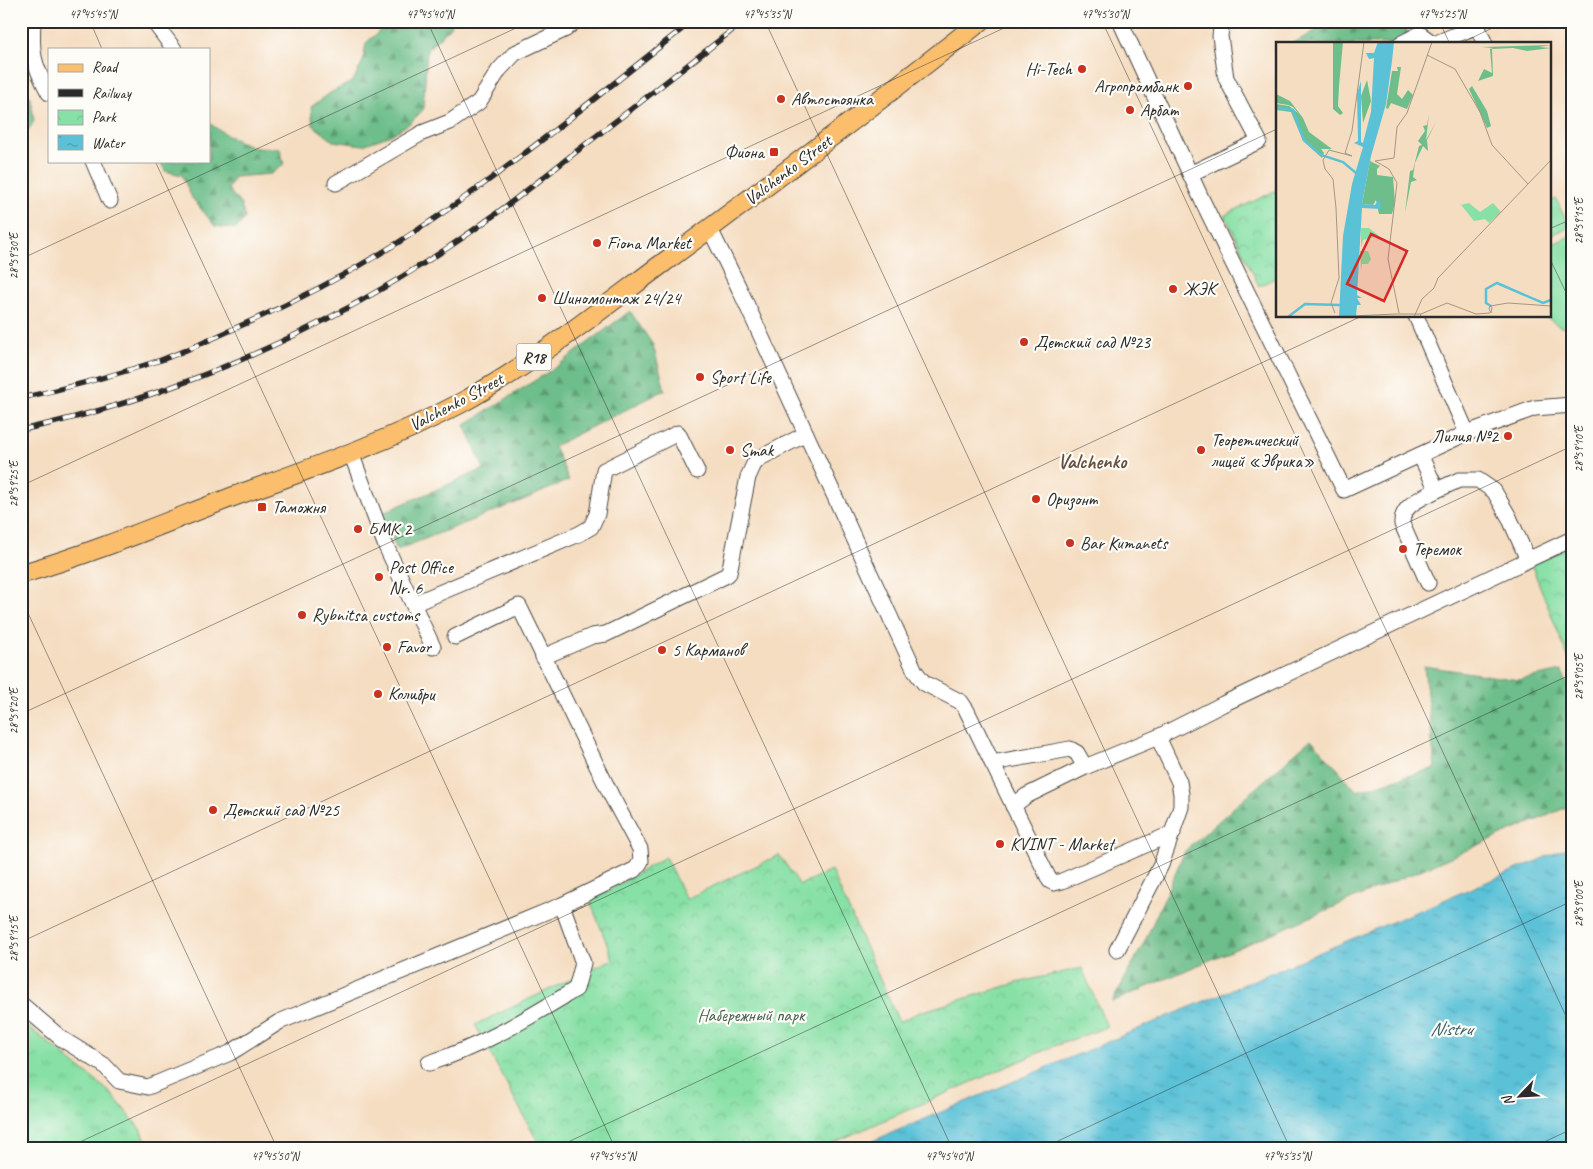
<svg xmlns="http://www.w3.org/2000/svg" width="1593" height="1169" font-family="Caveat,sans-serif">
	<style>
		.grass { fill: url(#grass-tufts); stroke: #598668 }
		.forest { fill: url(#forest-firs); stroke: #4c745a }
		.park { fill: url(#park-crowns); stroke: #598668 }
		.pitch { fill: #87e0a5; stroke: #598668 }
		.water { fill: url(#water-ripples); stroke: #427681 }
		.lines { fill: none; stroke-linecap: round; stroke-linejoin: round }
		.minor-casing { stroke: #494642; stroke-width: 17 }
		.major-casing { stroke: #494642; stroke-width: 21 }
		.minor { stroke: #fff; stroke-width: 15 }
		.major { stroke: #fabe6d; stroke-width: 19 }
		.rail-casing { stroke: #2b2b2b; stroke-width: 5.5 }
		.rail { stroke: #fdfcf7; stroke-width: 4; stroke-dasharray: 11; stroke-linecap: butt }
		.ticks { fill: none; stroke: #2b2b2b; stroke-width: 1; stroke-opacity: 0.45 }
		.poi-dot { fill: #c8321e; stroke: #fdfcf7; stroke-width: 2 }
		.labels { text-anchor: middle; stroke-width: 4.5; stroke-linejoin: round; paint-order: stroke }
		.shield { fill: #fdfcf7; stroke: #6a6a68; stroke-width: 1 }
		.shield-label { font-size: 16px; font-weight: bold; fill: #2b2b2b }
		.poi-label { font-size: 18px; fill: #2b2b2b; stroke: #fdfcf7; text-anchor: start }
		.street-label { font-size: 18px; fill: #2b2b2b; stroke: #fdfcf7 }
		.park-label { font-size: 18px; fill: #476150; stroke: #fdfcf7 }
		.water-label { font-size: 19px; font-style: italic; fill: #3b6067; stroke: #fdfcf7 }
		.quarter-label { font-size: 20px; font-weight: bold; fill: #695140; stroke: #fdfcf7 }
		.inset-river { fill: none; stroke: #5ac1d7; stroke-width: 2.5 }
		.inset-road { fill: none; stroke: #a49685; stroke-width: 1 }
		.view { fill: #d62828; fill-opacity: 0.15; stroke: #d62828; stroke-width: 2.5 }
		.inset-edge { fill: none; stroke: #2b2b2b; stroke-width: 2.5 }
		.neatline { fill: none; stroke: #2b2b2b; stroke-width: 2 }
		.ticks-label { font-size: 12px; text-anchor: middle; fill: #2b2b2b }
	</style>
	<defs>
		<pattern id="grass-tufts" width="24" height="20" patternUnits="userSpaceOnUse" patternTransform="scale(1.25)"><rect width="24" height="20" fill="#87e0a5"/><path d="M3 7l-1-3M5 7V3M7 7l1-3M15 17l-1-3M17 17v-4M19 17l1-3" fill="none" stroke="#75c08e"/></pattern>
		<pattern id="forest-firs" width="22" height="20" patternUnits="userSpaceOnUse" patternTransform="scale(1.25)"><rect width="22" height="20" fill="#6dbe8a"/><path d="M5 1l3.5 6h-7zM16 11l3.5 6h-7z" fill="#5a9b71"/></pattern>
		<pattern id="park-crowns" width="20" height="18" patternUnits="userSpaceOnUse" patternTransform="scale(1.25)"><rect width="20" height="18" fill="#87e0a5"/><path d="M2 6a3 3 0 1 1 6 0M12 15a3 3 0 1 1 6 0" fill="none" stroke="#75c08e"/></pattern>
		<pattern id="water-ripples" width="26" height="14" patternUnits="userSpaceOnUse" patternTransform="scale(1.25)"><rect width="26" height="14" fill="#5ac1d7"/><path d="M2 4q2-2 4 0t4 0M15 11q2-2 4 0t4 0" fill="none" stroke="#4b9daf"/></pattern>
	</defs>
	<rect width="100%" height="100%" fill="#fdfcf7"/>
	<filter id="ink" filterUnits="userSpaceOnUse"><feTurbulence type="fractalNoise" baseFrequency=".02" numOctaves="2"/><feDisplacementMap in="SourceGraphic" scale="10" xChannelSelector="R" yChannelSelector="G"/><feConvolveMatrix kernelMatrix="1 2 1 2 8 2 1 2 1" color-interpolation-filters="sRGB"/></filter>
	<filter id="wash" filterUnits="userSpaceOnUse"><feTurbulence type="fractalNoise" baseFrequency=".0096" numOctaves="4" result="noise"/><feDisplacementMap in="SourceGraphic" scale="20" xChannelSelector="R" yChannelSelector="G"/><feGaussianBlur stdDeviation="1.12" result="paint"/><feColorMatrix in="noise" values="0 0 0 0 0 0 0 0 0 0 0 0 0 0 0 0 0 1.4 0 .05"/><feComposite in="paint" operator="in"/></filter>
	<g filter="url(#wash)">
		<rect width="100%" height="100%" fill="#f5ddc1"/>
		<!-- grass -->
		<path class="grass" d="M21 1021 111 1093 140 1129 150 1148H21Z"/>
		<!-- forest -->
		<g class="forest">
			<path d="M391 21H452L450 27 427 50 423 110 410 123 391 135 363 145 333 141 313 125 311 107 330 93 353 81 363 61 366 43Z"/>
			<path d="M1342 21H1404L1406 25 1408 38 1400 44H1291L1323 27Z"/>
			<path d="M21 83 30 98 34 121 21 142Z"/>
			<path d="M209 123 228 136 255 148H280L284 164 271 174 234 177 228 189 241 205 245 218 236 229 215 226 192 198 182 175 165 171 160 161H209Z"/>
			<path d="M630 311 653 345 665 390 554 446 569 480 528 498 397 550 382 513 484 469 465 425 556 367Z"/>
			<path d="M1424 666 1519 680 1562 671 1572 695V805L1112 1002 1145 941 1185 851 1311 739 1357 791 1435 768Z"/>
		</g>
		<!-- park -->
		<g class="park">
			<path d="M1277 190V277L1259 286 1225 215Z"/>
			<path d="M1572 545V667L1531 564Z"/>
			<path d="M779 855 800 885 831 870 899 1022 920 1012 1016 983 1082 968 1107 1027 1052 1047 821 1148H541L475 1025 613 959 590 901 665 857 686 899Z"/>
		</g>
		<!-- pitch -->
		<g class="pitch">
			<path d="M1556 199 1569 227 1549 236V202Z"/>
			<path d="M1572 235V328L1561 327 1544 316H1549V246Z"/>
		</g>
		<!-- water -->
		<path class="water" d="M1572 846V1148H856Z"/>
	</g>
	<g filter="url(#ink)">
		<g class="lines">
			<!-- minor casing -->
			<g class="minor-casing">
				<g id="minor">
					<path d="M33 21C31 53 33 64 49 93"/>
					<path d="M153 21 174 49"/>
					<path d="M1120 21 1202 200 1344 490 1467 433 1535 408 1572 405"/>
					<path d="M1477 26 1485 44"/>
					<path d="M1400 44 1420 34 1434 44"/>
					<path d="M1434 44 1477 26 1481 21"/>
					<path d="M93 161 110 201"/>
					<path d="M1190 174 1259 141 1226 78 1220 36 1222 21"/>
					<path d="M336 183 422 133 450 122 479 102 499 70 515 53 566 29 575 21"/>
					<path d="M710 229 739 288 915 671 924 683 961 702 967 711 1050 881 1054 883 1062 881 1173 833"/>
					<path d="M1416 316 1467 433"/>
					<path d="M351 453 385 544 433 647"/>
					<path d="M1420 455 1437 490 1459 480H1478L1494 491 1509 517 1528 560"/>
					<path d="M1428 583 1402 524C1401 505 1422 498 1437 490"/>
					<path d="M413 604 579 534 591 527 597 514 604 470 678 433 697 471"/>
					<path d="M543 657 592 636 606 634 727 575 729 573 748 477 754 464 760 458 806 434"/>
					<path d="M992 763 1070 749 1077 753 1085 767"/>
					<path d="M1013 806 1026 796 1085 767 1158 737 1223 704 1572 539"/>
					<path d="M1117 950 1161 865 1181 807V794L1179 782 1158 737"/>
					<path d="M21 1004 62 1039 104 1065 119 1081 148 1087 230 1053 279 1022 562 905 636 869 641 861 640 849 612 797 519 606 455 637"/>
					<path d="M429 1063C485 1045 526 1019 576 989L583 963 562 905"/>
				</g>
			</g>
			<!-- major casing -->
			<g class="major-casing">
				<path id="major" d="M21 574C93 553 162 524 232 497 309 469 388 442 461 403 531 365 595 314 659 266 768 186 875 104 981 21"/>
			</g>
			<!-- minor -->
			<use href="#minor" class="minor"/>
			<!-- major -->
			<use href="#major" class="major"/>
			<!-- rail casing -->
			<g class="rail-casing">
				<g id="rail">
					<path d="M21 398C68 388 115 375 161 360 188 350 214 338 240 326 295 302 348 274 399 242 502 176 596 97 692 21"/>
					<path d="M21 430C172 398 317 334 446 249 491 219 534 185 577 151 633 108 688 65 744 21"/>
				</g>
			</g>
			<!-- rail -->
			<use href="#rail" class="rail"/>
		</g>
	</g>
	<!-- ticks -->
	<path class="ticks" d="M90 21 102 49M427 21 952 1148M765 21 1290 1148M1102 21 1572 1029M1439 21 1450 44M21 31 43 21M1459 44 1507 21M155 161 615 1148M1549 229 1572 219M1549 257 1572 305M21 259 531 21M21 486 1019 21M21 598 277 1148M21 714 1277 129M21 942 1362 316M67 1148 1572 446M555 1148 1572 674M1043 1148 1572 901M1531 1148 1572 1129"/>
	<!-- markers -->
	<g class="poi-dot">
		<circle cx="1082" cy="69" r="5"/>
		<circle cx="1188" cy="86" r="5"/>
		<circle cx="781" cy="99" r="5"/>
		<circle cx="1130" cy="110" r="5"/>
		<rect x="769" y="147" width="10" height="10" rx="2.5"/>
		<circle cx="597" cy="243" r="5"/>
		<circle cx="1173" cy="289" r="5"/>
		<circle cx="542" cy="298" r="5"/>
		<circle cx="1024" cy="342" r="5"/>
		<circle cx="700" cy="377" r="5"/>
		<circle cx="1508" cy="436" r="5"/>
		<circle cx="730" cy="450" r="5"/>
		<circle cx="1201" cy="450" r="5"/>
		<circle cx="1036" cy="499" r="5"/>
		<rect x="257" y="502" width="10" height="10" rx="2.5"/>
		<circle cx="358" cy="529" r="5"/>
		<circle cx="1070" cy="543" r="5"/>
		<circle cx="1403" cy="549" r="5"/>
		<circle cx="379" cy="577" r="5"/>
		<circle cx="302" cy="615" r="5"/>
		<circle cx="387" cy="647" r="5"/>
		<circle cx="662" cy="650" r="5"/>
		<circle cx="378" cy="694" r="5"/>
		<circle cx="213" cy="810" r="5"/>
		<circle cx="1000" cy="844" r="5"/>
	</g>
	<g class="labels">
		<!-- shield labels -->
		<rect class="shield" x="516.5" y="343.5" width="35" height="27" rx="4"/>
		<g class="shield-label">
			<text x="534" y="363">R18</text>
		</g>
		<!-- poi labels -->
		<g class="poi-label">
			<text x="1072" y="75" text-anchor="end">Hi-Tech</text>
			<text x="1178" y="92" text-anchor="end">Агропромбанк</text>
			<text x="791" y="105">Автостоянка</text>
			<text x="1140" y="116">Арбат</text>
			<text x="764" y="158" text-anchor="end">Фиона</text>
			<text x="607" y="249">Fiona Market</text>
			<text x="1183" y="295">ЖЭК</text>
			<text x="552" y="304">Шиномонтаж 24/24</text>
			<text x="1034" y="348">Детский сад №23</text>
			<text x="710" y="383">Sport Life</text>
			<text x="1498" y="442" text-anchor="end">Лилия №2</text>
			<text x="1211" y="446">Теоретический<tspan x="1211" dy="21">лицей «Эврика»</tspan></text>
			<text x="740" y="456">Smak</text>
			<text x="1046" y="505">Оризонт</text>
			<text x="272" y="513">Таможня</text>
			<text x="368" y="535">БМК 2</text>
			<text x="1080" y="549">Bar Kumanets</text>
			<text x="1413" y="555">Теремок</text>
			<text x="389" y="573">Post Office<tspan x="389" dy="21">Nr. 6</tspan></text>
			<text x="312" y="621">Rybnitsa customs</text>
			<text x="397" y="653">Favor</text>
			<text x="672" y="656">5 Карманов</text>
			<text x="388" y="700">Колибри</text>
			<text x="223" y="816">Детский сад №25</text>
			<text x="1010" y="850">KVINT - Market</text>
		</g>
		<!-- street labels -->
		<g class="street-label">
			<text transform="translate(788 170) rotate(-37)" y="6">Valchenko Street</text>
			<text transform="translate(456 402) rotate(-28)" y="6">Valchenko Street</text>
		</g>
		<!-- park labels -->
		<g class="park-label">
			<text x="751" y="1021">Набережный парк</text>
		</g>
		<!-- water labels -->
		<g class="water-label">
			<text x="1451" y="1035">Nistru</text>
		</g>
		<!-- quarter labels -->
		<g class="quarter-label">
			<text x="1092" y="468">Valchenko</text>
		</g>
	</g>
	<!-- overview -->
	<g transform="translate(1276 42)">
		<rect width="275" height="275" fill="#f5ddc1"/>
		<path d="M85 186H93L103 194 87 198 85 206Z" fill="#87e0a5"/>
		<path d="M57 0H67L63 44 62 64 67 71 64 73 57 67ZM275 3 263 5 275 6 251 9 237 6 216 7 217 34 202 39 208 27 216 31 214 7 217 6 206 5ZM121 25H125L121 52 126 57 132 48 137 53 131 67 115 61 112 67 110 66 116 29H122ZM91 38 95 59 87 81 85 54ZM196 44 211 69 215 84 211 86 193 47ZM0 52 14 59 27 76 33 90 56 107H45L48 111 46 116 27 99 15 70 0 68V62L13 64 22 71 17 65 12 63 0 61ZM153 72 150 98 160 80 151 98 152 109 147 104 139 121 137 135 141 138 135 140 129 171 134 129 137 128 143 104 146 103 142 99 149 89 147 84 151 83ZM94 119 104 124 101 127V133L117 135 119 161 116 172H103L100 158 97 163 86 162Z" fill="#6dbe8a"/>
		<path d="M182 159 185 163 193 161 204 170 217 161 225 170 213 181 209 177 198 179ZM84 209H92L95 217 92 222H86L85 229Z" fill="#87e0a5"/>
		<path d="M102 0H118L116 19 110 62 95 114 86 162 99 163 103 157 105 167 86 166 81 253 86 256H81L85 263H81L80 274 63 275 67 194 76 142 87 105 78 101 82 99 81 51 85 39V100L87 101 95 70 98 16 93 17 90 11H98Z" fill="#5ac1d7"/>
		<path class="inset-river" d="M0 66 17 68 28 98 45 113 67 120 80 131M215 264 210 261V247L221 241 267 261 275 258M12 275 29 262 64 263"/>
		<path class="inset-road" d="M151 13 179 27 204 70 216 103 252 142M99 119 113 127 121 141 112 217 123 271M99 119 118 116 121 85 131 71 156 0M214 264 232 261 275 264M214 264 216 265 215 271 213 267ZM59 271 55 261 63 236 60 166 57 137 49 127 47 118 53 108 76 114 69 111 76 89 88 0M121 272H145L144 275M145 272 171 261 200 272 214 271M52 275 121 272M138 275 146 257 158 246 162 236 275 118"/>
		<path class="view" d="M95 192 131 209 108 259 71 242Z"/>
		<rect width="275" height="275" class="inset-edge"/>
	</g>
	<!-- margin -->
	<rect width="1593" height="1169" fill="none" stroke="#fdfcf7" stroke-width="55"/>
	<!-- legend -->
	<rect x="48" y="48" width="162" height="115" fill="#fdfcf7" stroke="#a9a8a5"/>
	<rect x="58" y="64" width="25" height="8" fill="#fabe6d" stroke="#a9a8a5"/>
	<text x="92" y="72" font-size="15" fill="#2b2b2b">Road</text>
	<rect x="58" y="89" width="25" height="8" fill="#2b2b2b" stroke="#a9a8a5"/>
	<text x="92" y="98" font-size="15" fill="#2b2b2b">Railway</text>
	<rect x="58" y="110" width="25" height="15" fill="url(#park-crowns)" stroke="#a9a8a5"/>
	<text x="92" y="122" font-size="15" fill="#2b2b2b">Park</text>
	<rect x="58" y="135" width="25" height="15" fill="url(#water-ripples)" stroke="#a9a8a5"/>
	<text x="92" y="148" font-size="15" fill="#2b2b2b">Water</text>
	<!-- north arrow -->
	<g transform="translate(1520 1096) rotate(245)" stroke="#fdfcf7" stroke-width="4" paint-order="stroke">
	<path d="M0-4L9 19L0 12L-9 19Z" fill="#2b2b2b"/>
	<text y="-8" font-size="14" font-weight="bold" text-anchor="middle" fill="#2b2b2b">N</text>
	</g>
	<rect x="28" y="28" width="1538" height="1114" class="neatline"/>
	<g class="ticks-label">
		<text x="93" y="18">47°45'45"N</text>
		<text x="430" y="18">47°45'40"N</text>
		<text x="767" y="18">47°45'35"N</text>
		<text x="1105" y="18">47°45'30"N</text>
		<text x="1442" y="18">47°45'25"N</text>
		<text transform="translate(1579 221) rotate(-90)" y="4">28°59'15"E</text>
		<text transform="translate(14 256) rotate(-90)" y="4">28°59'30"E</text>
		<text transform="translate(1579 449) rotate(-90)" y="4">28°59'10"E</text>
		<text transform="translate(14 484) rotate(-90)" y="4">28°59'25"E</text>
		<text transform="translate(1579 677) rotate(-90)" y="4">28°59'05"E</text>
		<text transform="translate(14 711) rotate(-90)" y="4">28°59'20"E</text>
		<text transform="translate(1579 904) rotate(-90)" y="4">28°59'00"E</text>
		<text transform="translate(14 939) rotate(-90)" y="4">28°59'15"E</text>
		<text x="275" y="1160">47°45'50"N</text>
		<text x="612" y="1160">47°45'45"N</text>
		<text x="949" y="1160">47°45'40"N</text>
		<text x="1287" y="1160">47°45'35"N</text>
	</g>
</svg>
